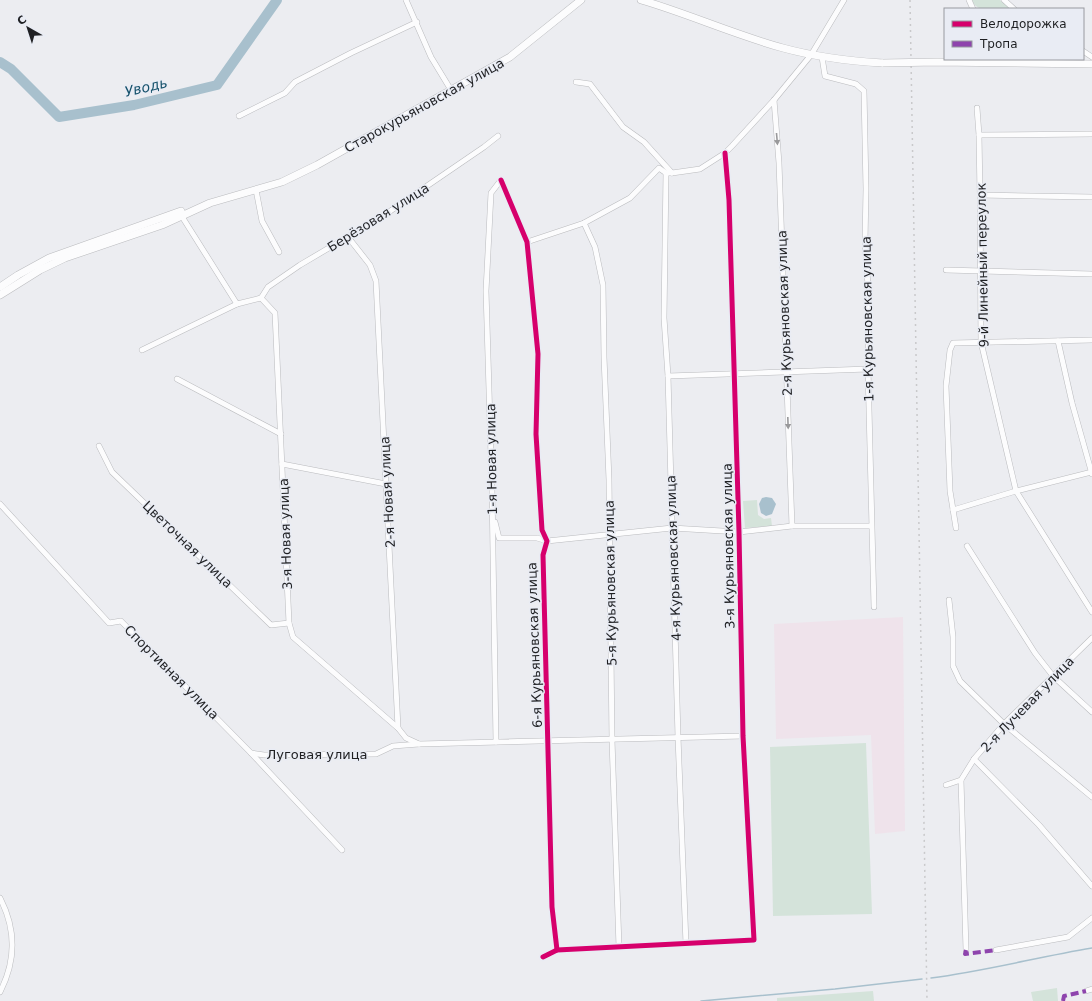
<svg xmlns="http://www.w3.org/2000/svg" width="1092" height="1001" font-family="'DejaVu Sans',sans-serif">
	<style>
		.industrial { fill: #efe3eb }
		.green { fill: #d4e3da }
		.water { fill: #a8c0cd }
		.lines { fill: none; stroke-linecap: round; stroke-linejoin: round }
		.stream { stroke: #a8c0cd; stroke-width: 1.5 }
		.river { stroke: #a8c0cd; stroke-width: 10 }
		.street-casing { stroke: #babbbe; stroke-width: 6 }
		.secondary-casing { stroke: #babbbe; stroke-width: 8 }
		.street { stroke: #fcfcfd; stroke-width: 5 }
		.secondary { stroke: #fcfcfd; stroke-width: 7 }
		.rail { stroke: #c9c9cb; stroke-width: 1.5; stroke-dasharray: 2 4; stroke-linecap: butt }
		.secondary-bridge-casing { stroke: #babbbe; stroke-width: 8; stroke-linecap: butt }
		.secondary-bridge { stroke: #fcfcfd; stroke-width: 7 }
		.quiet { stroke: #8e44ad; stroke-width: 4; stroke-dasharray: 8 4; stroke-linecap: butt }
		.cycleway-casing { stroke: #e9ecf4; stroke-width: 8 }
		.cycleway { stroke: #d6006c; stroke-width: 5 }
		.oneway { fill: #99999b }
		.labels { text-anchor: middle; stroke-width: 3; stroke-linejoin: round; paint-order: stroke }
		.street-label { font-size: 13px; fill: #1f2023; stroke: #e9ecf4 }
		.water-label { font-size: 14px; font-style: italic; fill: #15516b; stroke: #e9ecf4 }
	</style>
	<rect width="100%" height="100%" fill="#ecedf1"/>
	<!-- industrial -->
	<path class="industrial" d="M903 617 905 831 875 834 871 735 776 739 774 624Z"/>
	<!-- green -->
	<g class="green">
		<path d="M972 0H1000L1010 9C998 9 976 14 972 0Z"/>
		<path d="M757 500 758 515 764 519 771 518 772 526 745 528 743 501Z"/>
		<path d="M866 743 872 914 773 916 770 747Z"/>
		<path d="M1057 988 1058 1001H1033L1031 992Z"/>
		<path d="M873 991 874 1001H777V998Z"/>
	</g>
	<!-- water -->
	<path class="water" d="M766 497 772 498 776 504 772 514 766 516 761 513 759 504 762 498Z"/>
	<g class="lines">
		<!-- stream -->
		<g class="stream">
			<path d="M931 978C985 971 1038 957 1092 948"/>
			<path d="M701 1001 835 989 922 979"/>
		</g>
		<!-- river -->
		<path class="river" d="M0 62 11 69 59 117 134 105 217 85 277 0"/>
		<!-- street casing -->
		<g class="street-casing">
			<g id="street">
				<path d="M406 0 431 57 451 90"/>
				<path d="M969 0 973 9"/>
				<path d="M1004 0 1014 9"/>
				<path d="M1083 51 1092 57"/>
				<path d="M822 57 825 76 856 84 864 91 866 189 865 242 869 301 868 369 874 607"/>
				<path d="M576 82 590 84 623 127 644 142 672 173"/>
				<path d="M774 100 779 163 792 526"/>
				<path d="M977 108 979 135 980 195 981 342 1016 491 1092 612"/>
				<path d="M239 116 285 93 295 82 351 53 417 22"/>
				<path d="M979 135 1092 134"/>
				<path d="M666 173 664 318 668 376 678 737 686 944"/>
				<path d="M501 180 527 242 538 354 536 434 542 530 547 541 543 555 552 907 557 950"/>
				<path d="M256 190 262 221 279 252"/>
				<path d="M980 195 1092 197"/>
				<path d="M181 215 237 304"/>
				<path d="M584 223 595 247 603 285 604 357 609 480 612 740 619 947"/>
				<path d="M348 237 370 265 376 281 398 728 406 738 419 744"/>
				<path d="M527 242 584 223 630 198 659 168 666 173H672L700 169 725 153 732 146 774 100 811 55 844 0"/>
				<path d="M946 270 1092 274"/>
				<path d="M261 298 275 313 289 623 293 637 398 728"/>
				<path d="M261 298 268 287 300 265 383 216 484 147 498 136"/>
				<path d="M1058 341 1072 403 1092 474"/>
				<path d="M142 350 237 304 261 298"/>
				<path d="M668 376 868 369"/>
				<path d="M177 379 281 434"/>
				<path d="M99 446 112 472 271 625 289 623"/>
				<path d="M282 464 386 484"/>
				<path d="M0 504 109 623 121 621 251 753 342 850"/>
				<path d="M953 510 1016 491 1092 472"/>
				<path d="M495 522 499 538H537L547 541 672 528 739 532 792 526H871"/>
				<path d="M956 528 950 491 946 386 950 350 953 343 1092 340"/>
				<path d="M967 546 1035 653 1053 676 1092 712"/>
				<path d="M949 600 953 637V666L960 681 1004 724 1092 797"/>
				<path d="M496 742 492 489 486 291 491 193 501 180"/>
				<path d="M251 753 264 755 376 754 393 746 419 744 743 736"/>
				<path d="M974 759 1039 825 1092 886"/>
				<path d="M961 780 966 950"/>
				<path d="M946 785 961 780 974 759 1004 724 1092 638"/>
				<path d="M0 898C16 929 16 961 0 992"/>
				<path d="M996 950 1068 937 1092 918"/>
				<path d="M543 957 557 950 754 940 743 736 739 532 729 200 725 153"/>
				<path d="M1086 991 1092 989"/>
			</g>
		</g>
		<!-- secondary casing -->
		<g class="secondary-casing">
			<g id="secondary">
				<path d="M641 0C689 14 735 35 783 48 816 57 849 61 883 63"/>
				<path d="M0 287 18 275 49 258 181 211"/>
				<path d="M0 295 40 270 65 258 162 225 210 203 282 182 317 165 510 57 581 0"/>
			</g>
		</g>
		<!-- street -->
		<use href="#street" class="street"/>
		<!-- secondary -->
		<use href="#secondary" class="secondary"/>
		<!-- rail -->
		<path class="rail" d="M910 0 927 1001"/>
		<!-- secondary-bridge casing -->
		<g class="secondary-bridge-casing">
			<path id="secondary-bridge" d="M883 63 937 62 1092 64"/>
		</g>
		<!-- secondary-bridge -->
		<use href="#secondary-bridge" class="secondary-bridge"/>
		<!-- quiet -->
		<g class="quiet">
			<path d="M966 950 965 954 996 950"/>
			<path d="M1063 1001 1064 996 1086 991"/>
		</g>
		<!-- cycleway casing -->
		<g class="cycleway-casing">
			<g id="cycleway">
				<path d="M501 180 527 242 538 354 536 434 542 530 547 541 543 555 552 907 557 950"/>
				<path d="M543 957 557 950 754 940 743 736 739 532 729 200 725 153"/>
			</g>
		</g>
		<!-- cycleway -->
		<use href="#cycleway" class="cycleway"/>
	</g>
	<!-- one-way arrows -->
	<defs><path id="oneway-solid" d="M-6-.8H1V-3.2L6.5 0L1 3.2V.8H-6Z"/></defs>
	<g class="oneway">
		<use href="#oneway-solid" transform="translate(777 139) rotate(85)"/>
		<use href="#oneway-solid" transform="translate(788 423) rotate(88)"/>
	</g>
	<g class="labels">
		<!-- street labels -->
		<g class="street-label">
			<text transform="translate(424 105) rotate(-29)" y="5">Старокурьяновская улица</text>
			<text transform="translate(378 217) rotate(-32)" y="5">Берёзовая улица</text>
			<text transform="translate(982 265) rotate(-91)" y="5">9-й Линейный переулок</text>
			<text transform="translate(784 313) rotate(-92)" y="5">2-я Курьяновская улица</text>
			<text transform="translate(867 319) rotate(-91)" y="5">1-я Курьяновская улица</text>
			<text transform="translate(491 459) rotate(-91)" y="5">1-я Новая улица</text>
			<text transform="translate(387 492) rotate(-93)" y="5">2-я Новая улица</text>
			<text transform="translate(285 534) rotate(-92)" y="5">3-я Новая улица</text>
			<text transform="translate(188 544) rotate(44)" y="5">Цветочная улица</text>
			<text transform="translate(728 546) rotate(-91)" y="5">3-я Курьяновская улица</text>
			<text transform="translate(673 558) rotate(-92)" y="5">4-я Курьяновская улица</text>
			<text transform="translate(610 583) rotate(-91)" y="5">5-я Курьяновская улица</text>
			<text transform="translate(534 645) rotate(-92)" y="5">6-я Курьяновская улица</text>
			<text transform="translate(172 672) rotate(45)" y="5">Спортивная улица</text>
			<text transform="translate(1027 704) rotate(-46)" y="5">2-я Лучевая улица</text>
			<text x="317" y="759">Луговая улица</text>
		</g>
		<!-- water labels -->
		<g class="water-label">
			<text transform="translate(146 87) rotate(-13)" y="5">Уводь</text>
		</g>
	</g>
	<!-- legend -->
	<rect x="944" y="8" width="140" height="52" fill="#e9ecf4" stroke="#989aa0"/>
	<rect x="952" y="21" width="20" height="6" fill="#d6006c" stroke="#989aa0"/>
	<text x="980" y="28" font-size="12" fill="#1f2023">Велодорожка</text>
	<rect x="952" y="41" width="20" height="6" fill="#8e44ad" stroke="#989aa0"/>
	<text x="980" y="48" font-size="12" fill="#1f2023">Тропа</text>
	<!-- north arrow -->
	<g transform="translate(28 28) rotate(321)" stroke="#e9ecf4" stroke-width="3" paint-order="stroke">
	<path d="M0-3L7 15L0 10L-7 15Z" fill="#1f2023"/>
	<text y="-6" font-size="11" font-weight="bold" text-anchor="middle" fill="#1f2023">С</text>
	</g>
</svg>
